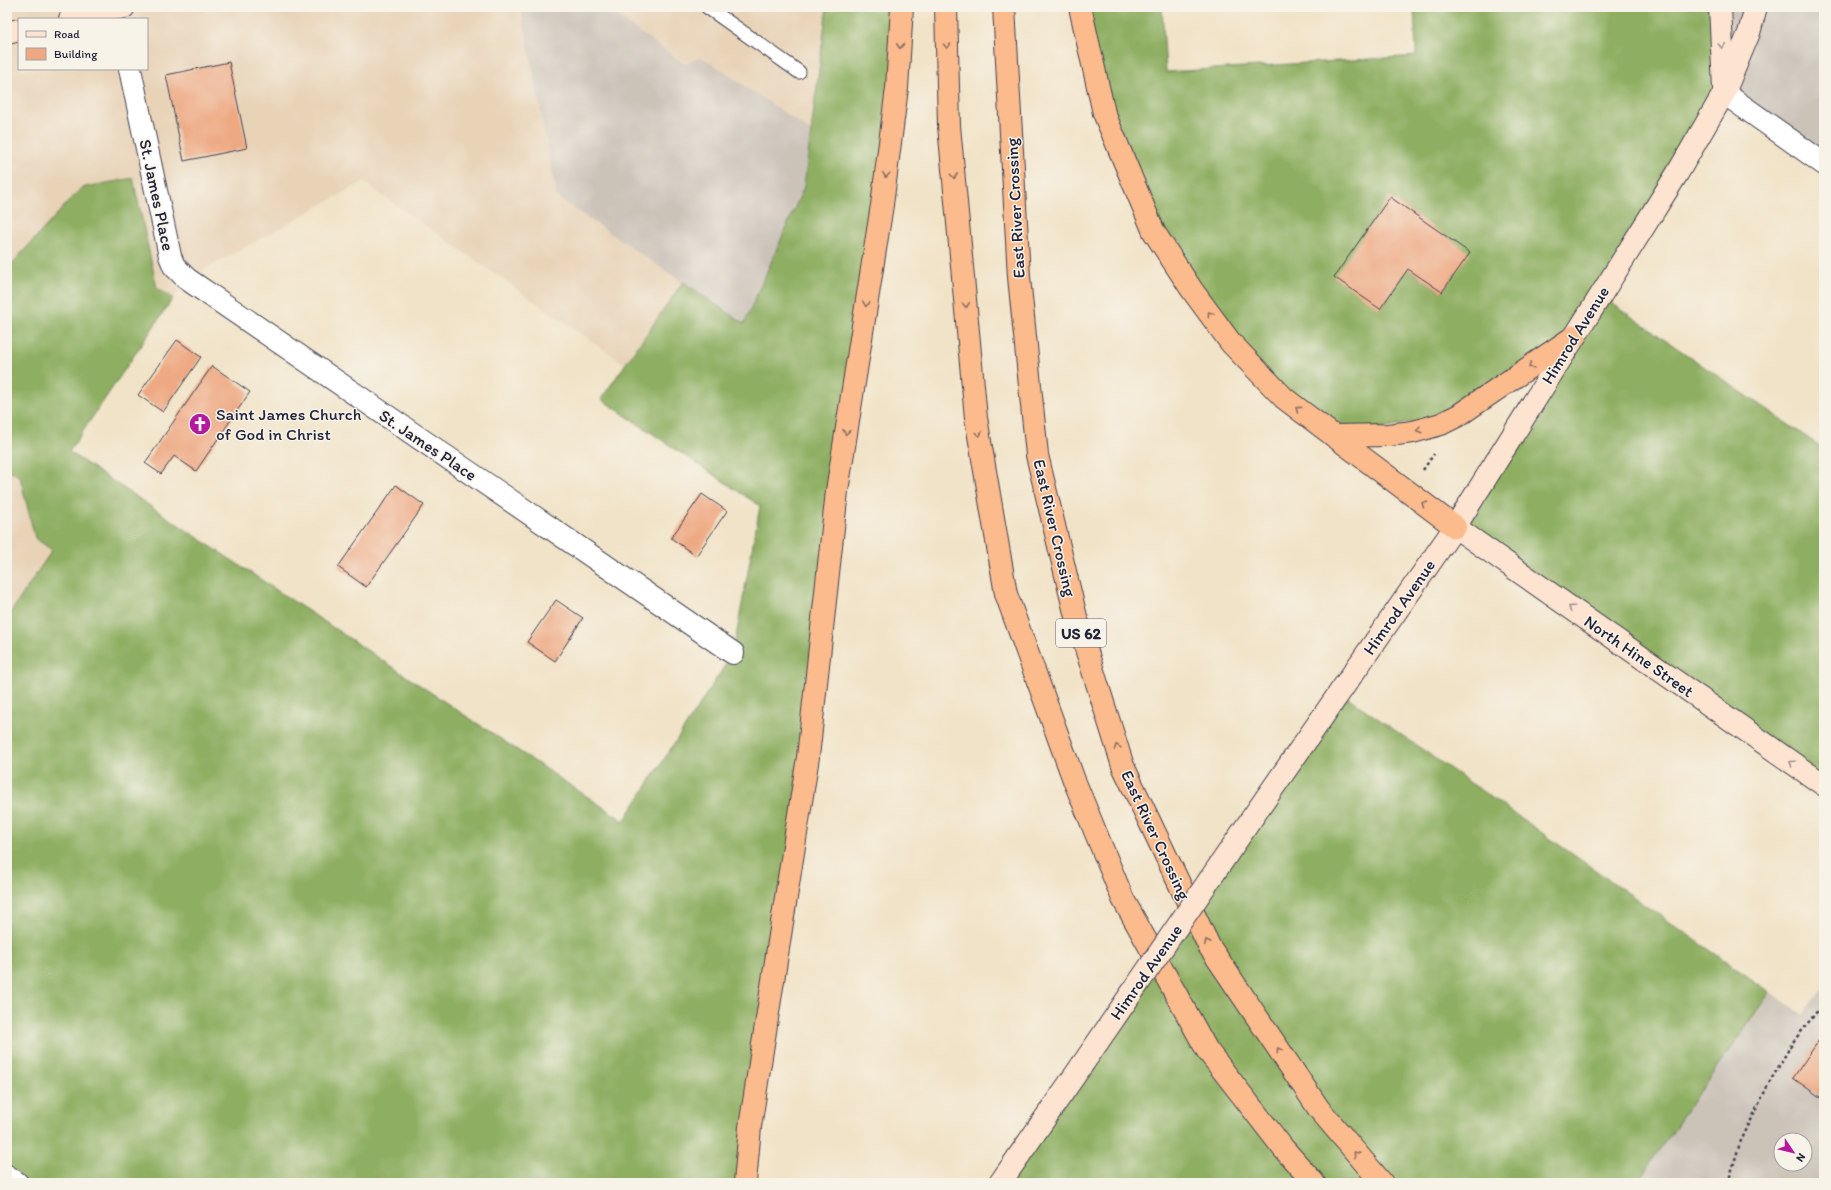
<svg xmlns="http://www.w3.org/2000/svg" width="1831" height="1190" font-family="Itim,sans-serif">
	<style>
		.built { fill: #e8d3b7; fill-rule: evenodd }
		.industrial { fill: #cbc2b8; fill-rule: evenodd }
		.forest { fill: #8eaf62; stroke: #58684e; fill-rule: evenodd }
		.building { fill: #eea983 }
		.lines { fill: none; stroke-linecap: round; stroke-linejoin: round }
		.lane-casing { stroke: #413f50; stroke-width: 15 }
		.street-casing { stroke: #413f50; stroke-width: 24 }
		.secondary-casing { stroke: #413f50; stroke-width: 24 }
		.highway-casing { stroke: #413f50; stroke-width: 24 }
		.path { stroke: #413f50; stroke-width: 2.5; stroke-dasharray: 3 3; stroke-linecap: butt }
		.lane { stroke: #fff; stroke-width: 13 }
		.street { stroke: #fff; stroke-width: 22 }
		.secondary { stroke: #fde4d1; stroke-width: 22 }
		.highway { stroke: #fbbb8c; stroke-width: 22 }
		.secondary-bridge-casing { stroke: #413f50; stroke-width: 24; stroke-linecap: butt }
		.secondary-bridge { stroke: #fde4d1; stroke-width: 22 }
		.oneway { stroke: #8e6e64 }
		.oneway2 { stroke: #9a8d8e }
		.labels { text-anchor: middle; stroke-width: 3; stroke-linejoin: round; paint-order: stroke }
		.shield { fill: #f7f3e8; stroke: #62616f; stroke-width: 1 }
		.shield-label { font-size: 16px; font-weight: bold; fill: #22223b }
		.street-label { font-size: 17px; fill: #22223b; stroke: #f7f3e8 }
		.poi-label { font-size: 17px; fill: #22223b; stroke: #f7f3e8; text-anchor: start }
	</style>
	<rect width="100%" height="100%" fill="#f7f3e8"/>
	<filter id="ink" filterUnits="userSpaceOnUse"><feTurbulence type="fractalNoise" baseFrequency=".025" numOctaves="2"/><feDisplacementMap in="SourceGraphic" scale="8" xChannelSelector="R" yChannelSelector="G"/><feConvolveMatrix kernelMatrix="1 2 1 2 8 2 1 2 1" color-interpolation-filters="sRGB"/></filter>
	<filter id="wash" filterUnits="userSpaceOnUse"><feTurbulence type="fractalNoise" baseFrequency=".012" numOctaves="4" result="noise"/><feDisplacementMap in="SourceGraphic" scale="16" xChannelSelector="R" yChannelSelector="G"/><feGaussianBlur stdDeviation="0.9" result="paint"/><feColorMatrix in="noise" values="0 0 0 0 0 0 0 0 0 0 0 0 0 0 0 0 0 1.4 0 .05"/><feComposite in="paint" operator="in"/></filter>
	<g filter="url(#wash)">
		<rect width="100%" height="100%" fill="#f1e3c7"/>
		<!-- built -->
		<path class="built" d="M7 7H827L768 464 363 182 187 279 69 451 102 474 7 618ZM19 19H147V69H19Z"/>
		<!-- industrial -->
		<g class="industrial">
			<path d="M521 7H618L617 16 684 64 702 57 811 131 804 187 744 324 557 197Z"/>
			<path d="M1720 7H1824V164L1724 93Z"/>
			<path d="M1824 985V1183H1636L1770 992 1803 1015ZM1781 1140H1805V1164H1781Z"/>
		</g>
		<!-- forest -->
		<g class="forest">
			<path d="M827 7H902L745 1183H7V618L52 550 35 538 20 477 7 469V269L81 188 133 178 157 288 173 298 69 452 624 821 733 653 760 506 601 399 683 282 744 324 804 187Z"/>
			<path d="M1080 7H1162L1166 72 1416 56 1414 7H1720L1724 93 1600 295 1824 449V785L1455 527 1574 337 1459 415 1334 436 1284 398 1154 232ZM1390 197 1469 253 1442 292 1408 269 1380 309Z"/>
			<path d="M1340 692 1770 992 1636 1183H1001Z"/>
		</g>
		<g id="blocks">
			<!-- building -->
			<g class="building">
				<path d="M229 62 247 148 184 161 166 75Z"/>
				<path d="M1390 197 1470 253 1442 292 1408 269 1380 309 1334 277Z"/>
				<path d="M177 340 201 357 163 412 138 395Z"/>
				<path d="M212 366 250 392 196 471 174 456 161 474 145 463Z"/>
				<path d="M396 485 424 505 366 587 338 567Z"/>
				<path d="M702 494 727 511 696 556 671 538Z"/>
				<path d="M556 600 583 618 555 661 527 642Z"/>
				<path d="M1824 1033V1100L1793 1078Z"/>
			</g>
		</g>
	</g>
	<g filter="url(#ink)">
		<use href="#blocks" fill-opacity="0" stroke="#413f50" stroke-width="1"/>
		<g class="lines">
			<!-- lane casing -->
			<g class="lane-casing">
				<path id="lane" d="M707 7 799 72"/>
			</g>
			<!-- street casing -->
			<g class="street-casing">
				<g id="street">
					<path d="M130 69 170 256 174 266 187 279 733 653"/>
					<path d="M1724 93 1824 164"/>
					<path d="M7 1176 17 1183"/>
				</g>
			</g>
			<!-- secondary casing -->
			<g class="secondary-casing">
				<g id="secondary">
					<path d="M1720 7 1724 88"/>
					<path d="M70 19 124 7"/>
					<path d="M7 33 19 30"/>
					<path d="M1455 527 1824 785"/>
					<path d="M1250 821 1455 527 1677 174 1724 93 1749 33 1756 7"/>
					<path d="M1000 1183 1082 1065"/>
				</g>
			</g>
			<!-- highway casing -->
			<g class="highway-casing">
				<g id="highway">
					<path d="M946 7 949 126 976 418 1006 594 1074 780 1123 899 1207 1050 1283 1148 1314 1183"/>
					<path d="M1004 7 1019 277 1037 455 1076 617 1123 766 1209 946 1319 1109 1382 1183"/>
					<path d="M1080 7 1104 113 1154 232 1192 290 1231 343 1284 398 1334 436 1388 435 1413 432 1441 424 1459 415 1575 336"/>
					<path d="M1334 436 1455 527"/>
					<path d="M745 1183 750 1127 808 757 837 491 882 205 897 88 902 7"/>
				</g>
			</g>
			<!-- path -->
			<g class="path">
				<path d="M1423 470 1434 454"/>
				<path d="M1728 1183 1740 1143 1768 1085 1793 1042 1819 1009 1824 1006"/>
			</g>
			<!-- lane -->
			<use href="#lane" class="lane"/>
			<!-- street -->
			<use href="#street" class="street"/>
			<!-- secondary -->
			<use href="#secondary" class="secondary"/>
			<!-- highway -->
			<use href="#highway" class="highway"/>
			<!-- secondary-bridge casing -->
			<g class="secondary-bridge-casing">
				<path id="secondary-bridge" d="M1082 1065 1250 821"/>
			</g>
			<!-- secondary-bridge -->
			<use href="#secondary-bridge" class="secondary-bridge"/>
		</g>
		<!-- one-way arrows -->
		<defs><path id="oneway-chevron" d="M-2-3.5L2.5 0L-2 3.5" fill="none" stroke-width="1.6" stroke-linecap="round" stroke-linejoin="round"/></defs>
		<g class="oneway">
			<use href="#oneway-chevron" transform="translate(900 46) rotate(93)"/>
			<use href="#oneway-chevron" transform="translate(947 46) rotate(89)"/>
			<use href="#oneway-chevron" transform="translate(886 175) rotate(97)"/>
			<use href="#oneway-chevron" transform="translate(954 176) rotate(85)"/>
			<use href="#oneway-chevron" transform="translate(866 304) rotate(99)"/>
			<use href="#oneway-chevron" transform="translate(966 305) rotate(85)"/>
			<use href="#oneway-chevron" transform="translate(1210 314) rotate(-127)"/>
			<use href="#oneway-chevron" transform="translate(1531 366) rotate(146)"/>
			<use href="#oneway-chevron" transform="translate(1298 409) rotate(-143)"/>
			<use href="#oneway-chevron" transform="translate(1419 430) rotate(164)"/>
			<use href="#oneway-chevron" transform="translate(846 432) rotate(99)"/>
			<use href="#oneway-chevron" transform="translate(979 434) rotate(80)"/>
			<use href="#oneway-chevron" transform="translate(1424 504) rotate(-143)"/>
			<use href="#oneway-chevron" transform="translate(1117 747) rotate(-108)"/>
			<use href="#oneway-chevron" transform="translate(1207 942) rotate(-116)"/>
			<use href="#oneway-chevron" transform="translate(1279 1050) rotate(-124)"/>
			<use href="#oneway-chevron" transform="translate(1356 1154) rotate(-130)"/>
		</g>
		<g class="oneway2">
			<use href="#oneway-chevron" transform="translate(1722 46) rotate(87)"/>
			<use href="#oneway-chevron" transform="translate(1571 608) rotate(-145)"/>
			<use href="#oneway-chevron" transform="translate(1792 763) rotate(-145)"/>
		</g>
	</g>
	<!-- icons -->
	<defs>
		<g id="church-disc" transform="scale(1.15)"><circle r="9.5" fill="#b5179e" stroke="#f7f3e8"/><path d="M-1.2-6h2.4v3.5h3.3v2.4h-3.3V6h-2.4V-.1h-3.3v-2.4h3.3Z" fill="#fff"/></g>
	</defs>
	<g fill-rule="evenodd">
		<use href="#church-disc" x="200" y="424"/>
	</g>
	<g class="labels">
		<!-- shield labels -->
		<rect class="shield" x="1056" y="619" width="50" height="28" rx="3"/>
		<g class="shield-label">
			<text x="1081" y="639">US 62</text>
		</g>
		<!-- street labels -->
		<g class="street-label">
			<text transform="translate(157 195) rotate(78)" y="6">St. James Place</text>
			<text transform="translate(1015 208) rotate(-93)" y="6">East River Crossing</text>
			<text transform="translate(1575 335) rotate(-58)" y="6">Himrod Avenue</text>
			<text transform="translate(428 445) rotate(34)" y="6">St. James Place</text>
			<text transform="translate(1055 528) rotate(77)" y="6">East River Crossing</text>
			<text transform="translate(1399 607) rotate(-55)" y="6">Himrod Avenue</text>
			<text transform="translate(1639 656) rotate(35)" y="6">North Hine Street</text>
			<text transform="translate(1156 835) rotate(65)" y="6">East River Crossing</text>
			<text transform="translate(1146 972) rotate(-55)" y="6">Himrod Avenue</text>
		</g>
		<!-- poi labels -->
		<g class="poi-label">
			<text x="216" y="420">Saint James Church<tspan x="216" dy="20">of God in Christ</tspan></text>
		</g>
	</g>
	<!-- margin -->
	<rect width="1831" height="1190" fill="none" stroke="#f7f3e8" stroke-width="24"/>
	<!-- legend -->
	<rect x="18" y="18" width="130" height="52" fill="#f7f3e8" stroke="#a29fa3"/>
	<rect x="26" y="31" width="20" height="6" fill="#fde4d1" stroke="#a29fa3"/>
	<text x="54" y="38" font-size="12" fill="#22223b">Road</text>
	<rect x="26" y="48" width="20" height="12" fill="#eea983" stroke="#a29fa3"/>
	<text x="54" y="58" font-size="12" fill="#22223b">Building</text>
	<!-- north arrow -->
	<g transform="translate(1793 1152) rotate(125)"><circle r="19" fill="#f7f3e8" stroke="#a29fa3"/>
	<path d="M0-3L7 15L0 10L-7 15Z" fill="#b5179e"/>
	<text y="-6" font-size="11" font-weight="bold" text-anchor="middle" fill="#22223b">N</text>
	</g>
</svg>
